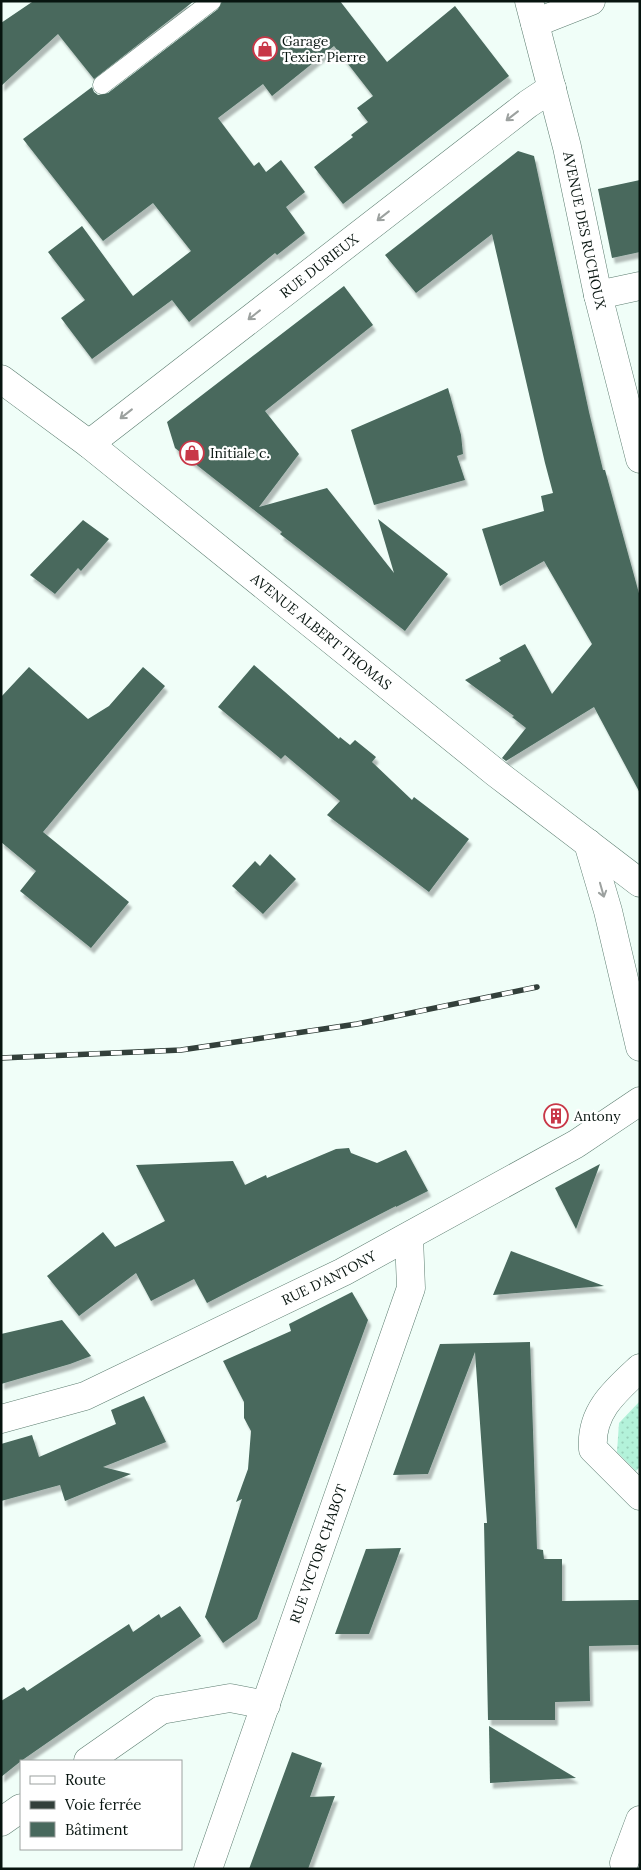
<svg xmlns="http://www.w3.org/2000/svg" width="641" height="1870" font-family="Lora,serif">
	<style>
		.grass { fill: url(#grass-dots) }
		.building { fill: #48695d; filter: url(#shadow) }
		.lines { fill: none; stroke-linecap: round; stroke-linejoin: round }
		.lane-casing { stroke: #5c7d70; stroke-width: 19 }
		.street-casing { stroke: #5c7d70; stroke-width: 29 }
		.secondary-casing { stroke: #5c7d70; stroke-width: 29 }
		.lane { stroke: #fff; stroke-width: 18 }
		.street { stroke: #fff; stroke-width: 28 }
		.secondary { stroke: #fff; stroke-width: 28 }
		.rail-casing { stroke: #33403b; stroke-width: 5.5 }
		.rail { stroke: #fff; stroke-width: 4; stroke-dasharray: 11; stroke-linecap: butt }
		.oneway { stroke: #9ca19f }
		.labels { text-anchor: middle; stroke-width: 4.5; stroke-linejoin: round; paint-order: stroke }
		.poi-label { font-size: 14px; fill: #07140f; stroke: #fff; text-anchor: start }
		.street-label { font-size: 14px; fill: #07140f; stroke: #fff }
	</style>
	<defs>
		<pattern id="grass-dots" width="8" height="8" patternUnits="userSpaceOnUse" patternTransform="scale(1.25)"><rect width="8" height="8" fill="#b3f2da"/><path d="M2 2h.1M6 6h.1" fill="none" stroke="#98cfba" stroke-width="1.8" stroke-linecap="round"/></pattern>
		<filter id="shadow"><feDropShadow dx="3" dy="5.5" stdDeviation="1" flood-color="#0004"/></filter>
	</defs>
	<rect width="100%" height="100%" fill="#f0fef8"/>
	<!-- grass -->
	<path class="grass" d="M640 1401V1467L636 1471 617 1452 619 1423Z"/>
	<!-- building -->
	<g class="building">
		<path d="M31 1H194L94 79 58 34 1 86V23L32 2Z"/>
		<path d="M222 1H340L387 62 455 6 509 76 343 204 314 167 353 137 351 135 368 122 357 108 373 96 334 46 272 96 263 84 218 118 254 166 259 162 266 172 281 160 305 192 286 207 305 233 277 255 275 253 189 322 172 300 92 359 61 318 85 300 48 252 82 226 133 296 191 251 153 203 103 241 23 139 92 87 94 92 98 95 108 93 218 9Z"/>
		<path d="M518 151 534 156 589 412 603 470H605L640 597V793L594 707 506 761 502 758 526 728 512 717 514 716 465 680 501 661 499 658 525 644 552 694 592 644 544 561 500 586 482 529 544 511 541 496 553 493 545 463 492 234 416 293 385 255Z"/>
		<path d="M640 180V252L612 258 598 189Z"/>
		<path d="M344 286 373 325 265 411 299 454 259 507 327 488 394 573 378 519 448 574 405 631 280 534 282 532 175 448 167 422Z"/>
		<path d="M448 388 461 435 463 454 457 456 465 480 374 505 351 430Z"/>
		<path d="M83 520 109 539 81 571 78 568 55 594 30 575Z"/>
		<path d="M254 665 339 739 340 737 350 745 355 740 376 757 372 762 412 800 414 797 469 839 429 892 327 815 340 801 285 755 281 759 218 707Z"/>
		<path d="M29 667 88 719 109 706 143 667 165 686 43 832 129 902 91 948 20 891 36 871 1 842V697Z"/>
		<path d="M270 854 296 879 263 914 232 886 255 861 260 866Z"/>
		<path d="M349 1148 351 1153 377 1163 406 1150 428 1191 396 1207V1206L207 1303 194 1279 151 1301 136 1273 79 1316 47 1276 103 1232 115 1247 165 1221 136 1165 233 1161 245 1185 266 1175 267 1178 336 1149Z"/>
		<path d="M600 1164 576 1229 555 1188Z"/>
		<path d="M511 1251 604 1286 493 1295Z"/>
		<path d="M352 1292 368 1320 360 1342 257 1619 223 1643 205 1617 242 1499 236 1502 248 1469 251 1431 244 1418V1402L223 1361 291 1331 289 1324Z"/>
		<path d="M62 1320 91 1356 70 1364 1 1384V1334Z"/>
		<path d="M530 1342 537 1549 543 1550 544 1559H562V1601L640 1600V1645L589 1646 590 1701 555 1702V1720H488L484 1523H487L475 1352 428 1474 393 1475 440 1344Z"/>
		<path d="M144 1396 166 1442 103 1467 131 1474 65 1501 60 1485 1 1501V1444L32 1435 39 1457 116 1424 111 1410Z"/>
		<path d="M401 1548 369 1634H335L366 1549Z"/>
		<path d="M180 1606 201 1636 21 1761 1 1777V1701L24 1687 27 1691 129 1624 133 1632 159 1614 161 1618Z"/>
		<path d="M489 1726 576 1778 490 1783Z"/>
		<path d="M292 1752 322 1763 310 1797 335 1796 308 1869H249Z"/>
	</g>
	<g class="lines">
		<!-- lane casing -->
		<g class="lane-casing">
			<path id="lane" d="M102 85 212 1"/>
		</g>
		<!-- street casing -->
		<g class="street-casing">
			<g id="street">
				<path id="s1" d="M529 1 567 147 598 295 640 459"/>
				<path d="M535 23 591 1"/>
				<path d="M598 295 640 286"/>
				<path id="s2" d="M89 444 528 104 552 88"/>
				<path d="M640 1368C615 1391 590 1412 593 1449L640 1496"/>
				<path d="M88 1761 161 1710 230 1698 266 1705"/>
				<path d="M1 1822 21 1808"/>
				<path d="M624 1863 640 1820"/>
				<path id="s3" d="M208 1869 411 1288 409 1237"/>
			</g>
		</g>
		<!-- secondary casing -->
		<g class="secondary-casing">
			<g id="secondary">
				<path id="s4" d="M1 379 89 444 496 773 640 883"/>
				<path d="M588 843 608 911 640 1047"/>
				<path id="s5" d="M1 1419 85 1396 343 1272 576 1144 640 1101"/>
			</g>
		</g>
		<!-- lane -->
		<use href="#lane" class="lane"/>
		<!-- street -->
		<use href="#street" class="street"/>
		<!-- secondary -->
		<use href="#secondary" class="secondary"/>
		<!-- rail casing -->
		<g class="rail-casing">
			<path id="rail" d="M1 1058 181 1050 357 1024 537 987"/>
		</g>
		<!-- rail -->
		<use href="#rail" class="rail"/>
	</g>
	<!-- one-way arrows -->
	<defs><path id="oneway-shaft" d="M-6 0H5M1.5-3L5.5 0L1.5 3" fill="none" stroke-width="1.6" stroke-linecap="round" stroke-linejoin="round" transform="scale(1.25)"/></defs>
	<g class="oneway">
		<use href="#oneway-shaft" transform="translate(512 116) rotate(142)"/>
		<use href="#oneway-shaft" transform="translate(383 216) rotate(142)"/>
		<use href="#oneway-shaft" transform="translate(254 315) rotate(142)"/>
		<use href="#oneway-shaft" transform="translate(126 414) rotate(142)"/>
		<use href="#oneway-shaft" transform="translate(602 890) rotate(74)"/>
	</g>
	<!-- icons -->
	<defs>
		<g id="shop-ring" transform="scale(1.25)"><circle r="9.5" fill="#fff" stroke="#c83747" stroke-width="1.5"/><path d="M-5-2.5h2.3a2.7 3.5 0 0 1 5.4 0H5L5.5 6h-11ZM-1.5-2.5h3a1.5 2.3 0 0 0-3 0Z" fill="#c83747"/></g>
		<g id="building-ring" transform="scale(1.25)"><circle r="9.5" fill="#fff" stroke="#c83747" stroke-width="1.5"/><path d="M-4-6H4V6H1V3H-1V6H-4ZM-2.5-4.3h1.7v1.8h-1.7ZM.8-4.3h1.7v1.8H.8ZM-2.5-1h1.7V.8h-1.7ZM.8-1h1.7V.8H.8Z" fill="#c83747"/></g>
	</defs>
	<g fill-rule="evenodd">
		<use href="#shop-ring" x="265" y="49"/>
		<use href="#shop-ring" x="192" y="453"/>
		<use href="#building-ring" x="556" y="1116"/>
	</g>
	<g class="labels">
		<!-- poi labels -->
		<g class="poi-label">
			<text x="282" y="46">Garage<tspan x="282" dy="16">Texier Pierre</tspan></text>
			<text x="210" y="458">Initiale c.</text>
			<text x="574" y="1121">Antony</text>
		</g>
		<!-- street labels -->
		<g class="street-label">
			<text dy="5" stroke="none"><textPath href="#s1" startOffset="236">AVENUE DES RUCHOUX</textPath></text>
			<text dy="5" stroke="none"><textPath href="#s2" startOffset="291">RUE DURIEUX</textPath></text>
			<text dy="5" stroke="none"><textPath href="#s4" startOffset="408">AVENUE ALBERT THOMAS</textPath></text>
			<text dy="5" stroke="none"><textPath href="#s5" startOffset="358">RUE D'ANTONY</textPath></text>
			<text dy="5" stroke="none"><textPath href="#s3" startOffset="334">RUE VICTOR CHABOT</textPath></text>
		</g>
	</g>
	<!-- border -->
	<rect width="641" height="1870" fill="none" stroke="#07140f" stroke-width="5"/>
	<!-- legend -->
	<rect x="20" y="1760" width="162" height="90" fill="#ffffff" stroke="#9ca19f"/>
	<rect x="30" y="1776" width="25" height="8" fill="#ffffff" stroke="#9ca19f"/>
	<text x="65" y="1785" font-size="15" fill="#07140f">Route</text>
	<rect x="30" y="1801" width="25" height="8" fill="#33403b" stroke="#9ca19f"/>
	<text x="65" y="1810" font-size="15" fill="#07140f">Voie ferrée</text>
	<rect x="30" y="1822" width="25" height="15" fill="#48695d" stroke="#9ca19f"/>
	<text x="65" y="1835" font-size="15" fill="#07140f">Bâtiment</text>
</svg>
